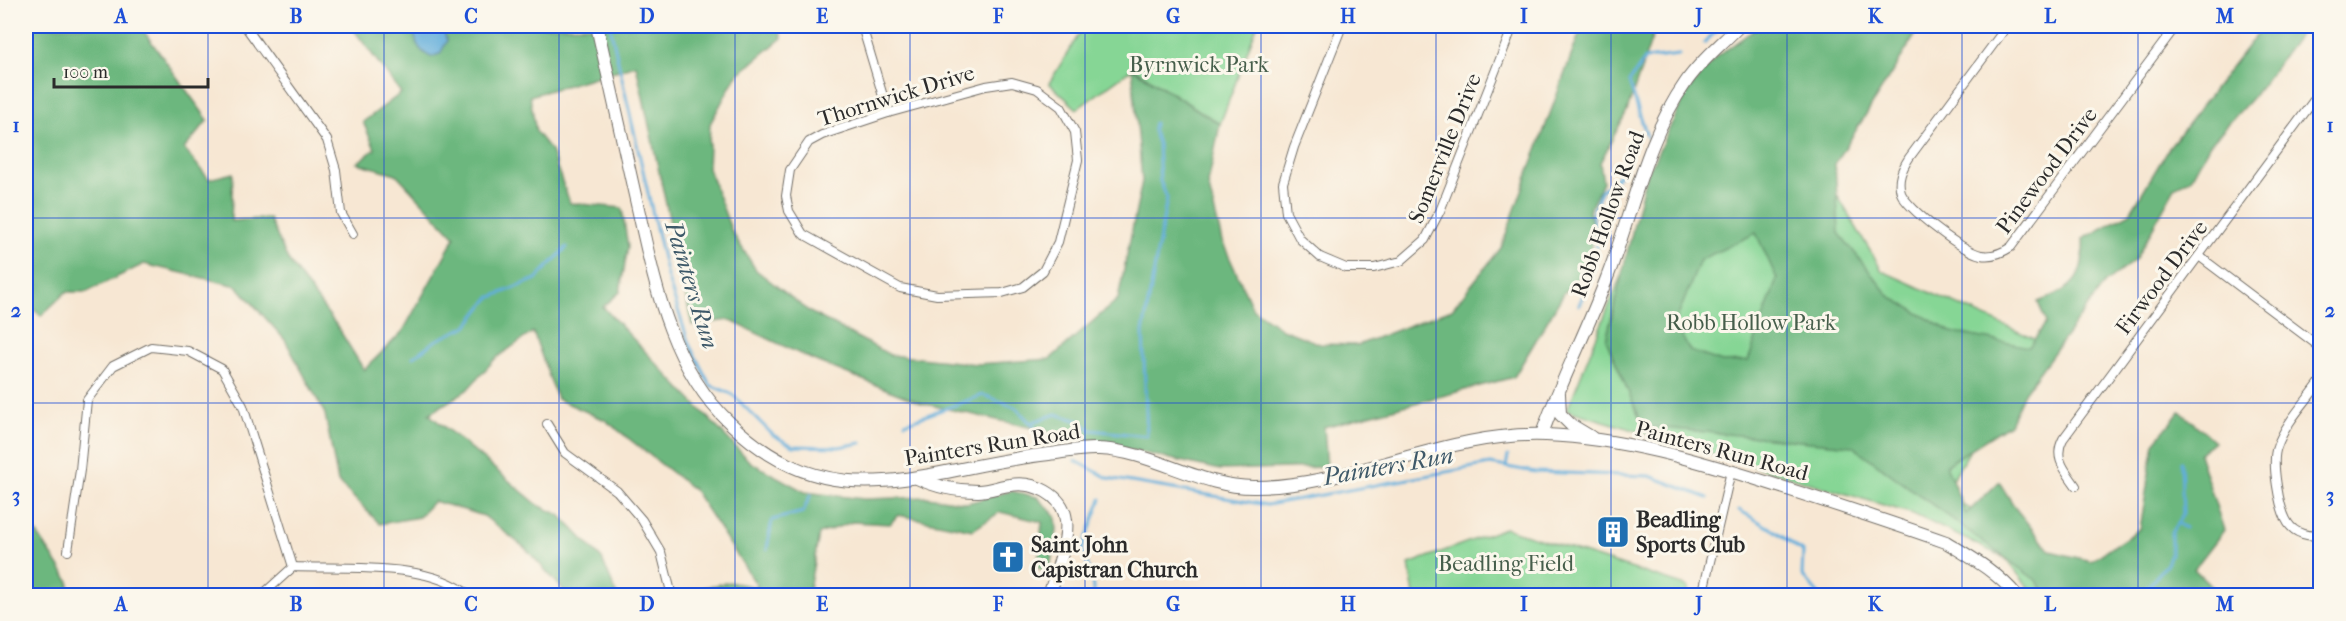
<svg xmlns="http://www.w3.org/2000/svg" width="2346" height="621" font-family="'IM FELL French Canon',serif">
	<style>
		.green { fill: #86d695; stroke: #588060; stroke-width: 1.5 }
		.forest { fill: #6cb77e; stroke: #4c7154; stroke-width: 1.5; fill-rule: evenodd }
		.water { fill: #62aedb; stroke: #466c83; stroke-width: 1.5 }
		.lines { fill: none; stroke-linecap: round; stroke-linejoin: round }
		.stream { stroke: #62aedb; stroke-width: 3 }
		.street-casing { stroke: #726d66; stroke-width: 10 }
		.secondary-casing { stroke: #726d66; stroke-width: 14 }
		.street { stroke: #fff; stroke-width: 8 }
		.secondary { stroke: #fff; stroke-width: 12 }
		.grid { fill: none; stroke: #1d4ed8; stroke-width: 1.5; stroke-opacity: 0.55 }
		.labels { text-anchor: middle; stroke-width: 6; stroke-linejoin: round; paint-order: stroke }
		.park-label { font-size: 22px; fill: #465e4b; stroke: #fbf7ec }
		.street-label { font-size: 22px; fill: #2b2b2b; stroke: #fbf7ec }
		.poi-label { font-size: 22px; font-weight: bold; fill: #2b2b2b; stroke: #fbf7ec; text-anchor: start }
		.water-label { font-size: 24px; font-style: italic; fill: #3e5969; stroke: #fbf7ec }
		.neatline { fill: none; stroke: #1d4ed8; stroke-width: 2 }
		.grid-label { font-size: 20px; text-anchor: middle; font-weight: bold; fill: #1d4ed8 }
	</style>
	<rect width="100%" height="100%" fill="#fbf7ec"/>
	<filter id="ink" filterUnits="userSpaceOnUse"><feTurbulence type="fractalNoise" baseFrequency=".0167" numOctaves="2"/><feDisplacementMap in="SourceGraphic" scale="12" xChannelSelector="R" yChannelSelector="G"/><feConvolveMatrix kernelMatrix="1 2 1 2 8 2 1 2 1" color-interpolation-filters="sRGB"/></filter>
	<filter id="wash" filterUnits="userSpaceOnUse"><feTurbulence type="fractalNoise" baseFrequency=".008" numOctaves="4" result="noise"/><feDisplacementMap in="SourceGraphic" scale="24" xChannelSelector="R" yChannelSelector="G"/><feGaussianBlur stdDeviation="1.35" result="paint"/><feColorMatrix in="noise" values="0 0 0 0 0 0 0 0 0 0 0 0 0 0 0 0 0 1.4 0 .05"/><feComposite in="paint" operator="in"/></filter>
	<g filter="url(#wash)">
		<rect width="100%" height="100%" fill="#f7e7d3"/>
		<!-- green -->
		<g class="green">
			<path d="M1084 26H1257L1220 124 1133 68 1077 109 1049 83Z"/>
			<path d="M1818 163 1882 271 2037 340 1944 493 2109 595H2035L2005 558 1913 514 1567 410 1659 181Z"/>
			<path d="M1505 528 1689 587 1687 595H1414L1409 564Z"/>
		</g>
		<!-- forest -->
		<g class="forest">
			<path d="M26 26H140L208 120 184 149 209 179 233 173 231 221 269 218 288 260 337 326 364 370 403 331 455 237 396 174 357 163 375 149 363 122 401 93 351 26H778L782 38 736 76 710 124 708 168 732 232 756 270 810 312 890 355 977 364 1050 359 1118 299 1142 181 1132 68 1220 124 1208 184 1222 241 1253 309 1282 329 1320 344 1358 345 1452 309 1501 248 1582 26H1656L1627 111 1600 163 1603 182 1589 211 1594 233 1588 269 1564 293 1514 377 1324 427 1327 467 1220 470 921 403 813 360 729 320 692 325 636 65 530 96 536 132 551 151 570 203 622 208 628 247 620 292 603 307 750 462 805 492 864 499 928 497 967 503 1011 491 1037 497 1056 516 1057 531 1049 572 1038 568 1042 522 1000 512 973 530 898 515 890 524 852 522 819 534 808 596 688 595V591L729 582 758 587 694 490 605 420 557 399 533 332 495 359 467 390 429 414 538 505 560 515 602 559 617 595H568L525 548 484 516 434 501 419 517 380 524 338 482 325 414 285 340 237 286 144 264 86 292H66L41 316 26 303Z"/>
			<path d="M1759 26H1921L1835 164 1839 233 1889 296 1951 332 2029 347 2046 323 2038 302C2075 288 2085 278 2083 239L2130 213 2169 148 2263 26H2306L2252 98 2210 144 2191 179 2176 186 2135 260 2105 283 2024 393 2010 424 1946 465 1966 514 1999 482 2016 509 2050 551 2091 561 2140 529 2154 443 2180 411 2214 441 2199 454 2224 530 2194 569 2221 595H2046L2037 581 1852 446 1643 426 1606 340 1645 179 1687 92 1716 57ZM1756 233 1777 279 1748 361 1722 362 1690 351 1675 324 1700 260Z"/>
			<path d="M26 517 69 581V595H34L26 577Z"/>
		</g>
		<!-- water -->
		<path class="water" d="M413 26H442L447 41 440 54 431 57C417 51 415 40 413 26Z"/>
		<g class="lines">
			<!-- stream -->
			<g class="stream">
				<path d="M610 26 667 276 689 344 710 385 732 394 773 435 793 446 839 447 861 443"/>
				<path d="M1704 43 1722 26"/>
				<path d="M1647 137 1629 82 1645 59 1679 55"/>
				<path d="M1579 305C1591 275 1605 247 1592 215L1601 191 1624 171"/>
				<path d="M413 357 435 341 467 326 489 298 536 279 567 247"/>
				<path d="M905 423 983 395 1015 407 1047 440"/>
				<path d="M1030 423 1056 414 1079 421 1091 430 1147 436 1143 332 1167 198 1160 181 1158 144 1153 129 1154 123"/>
				<path d="M1076 461 1108 478 1267 505 1490 464 1535 472 1650 476 1708 498"/>
				<path d="M1506 467 1508 456"/>
				<path d="M1739 510 1775 531 1803 552 1802 575 1820 596"/>
				<path d="M2177 523 2185 528"/>
				<path d="M767 549 772 520 803 512 811 494"/>
				<path d="M1094 596 1091 574 1082 550 1101 499"/>
				<path d="M2140 596 2167 564 2171 554V533L2183 514 2181 462"/>
			</g>
		</g>
	</g>
	<g filter="url(#ink)">
		<g class="lines">
			<!-- street casing -->
			<g class="street-casing">
				<g id="street">
					<path d="M245 26 327 140 336 170 341 213 353 234"/>
					<path d="M862 26 888 113"/>
					<path d="M1342 26 1294 147 1283 183 1286 213 1300 239 1320 257 1346 268H1374L1401 261 1425 240 1440 211 1513 26"/>
					<path d="M2007 26 1909 158C1902 169 1897 180 1901 193 1907 209 1964 252 1981 255 1992 257 2002 253 2011 247L2176 26"/>
					<path d="M1012 82 1037 89 1061 107 1075 132 1078 160 1058 242 1043 271 1023 287 1002 293 937 295 900 288 803 234 789 211 786 196 790 170 809 142 822 135 888 113 986 86Z"/>
					<path d="M2199 256 2320 347"/>
					<path d="M2320 382C2306 402 2285 423 2277 447 2271 462 2279 509 2288 523 2295 534 2309 537 2320 535"/>
					<path d="M547 424 565 453 617 491 642 520 661 552 672 596"/>
					<path d="M2076 486C2065 470 2053 458 2063 439L2320 92"/>
					<path d="M68 551 80 470 87 400 113 366 151 347 188 351 222 369 243 406 293 567"/>
					<path d="M261 596 293 567C345 569 430 561 470 596"/>
					<path d="M1702 596 1731 471"/>
				</g>
			</g>
			<!-- secondary casing -->
			<g class="secondary-casing">
				<g id="secondary">
					<path d="M597 26C609 81 622 136 634 191 653 272 666 362 729 422 833 524 927 467 1049 454 1065 452 1083 448 1099 449 1153 451 1201 488 1255 487 1353 486 1447 431 1546 435 1622 438 1696 460 1769 483 1828 502 1887 521 1946 542 1972 558 1997 572 2017 596"/>
					<path d="M1559 394 1560 414 1571 425 1591 437"/>
					<path d="M1542 434C1561 380 1588 329 1608 275 1633 211 1645 140 1686 82 1701 60 1721 45 1739 26"/>
					<path d="M917 478C936 487 956 491 978 491 989 491 1000 486 1010 485 1033 481 1063 494 1066 520 1069 541 1055 575 1049 596"/>
				</g>
			</g>
			<!-- street -->
			<use href="#street" class="street"/>
			<!-- secondary -->
			<use href="#secondary" class="secondary"/>
		</g>
	</g>
	<!-- grid -->
	<path class="grid" d="M208 26V596M384 26V596M559 26V596M735 26V596M910 26V596M1085 26V596M1261 26V596M1436 26V596M1611 26V596M1787 26V596M1962 26V596M2138 26V596M26 218H2320M26 403H2320"/>
	<!-- icons -->
	<defs>
		<g id="building-square" transform="scale(1.725)"><rect x="-9" y="-9" width="18" height="18" rx="4" fill="#1f6fb2" stroke="#fbf7ec"/><path d="M-4-6H4V6H1V3H-1V6H-4ZM-2.5-4.3h1.7v1.8h-1.7ZM.8-4.3h1.7v1.8H.8ZM-2.5-1h1.7V.8h-1.7ZM.8-1h1.7V.8H.8Z" fill="#fff"/></g>
		<g id="church-square" transform="scale(1.725)"><rect x="-9" y="-9" width="18" height="18" rx="4" fill="#1f6fb2" stroke="#fbf7ec"/><path d="M-1.2-6h2.4v3.5h3.3v2.4h-3.3V6h-2.4V-.1h-3.3v-2.4h3.3Z" fill="#fff"/></g>
	</defs>
	<g fill-rule="evenodd">
		<use href="#building-square" x="1613" y="532"/>
		<use href="#church-square" x="1008" y="557"/>
	</g>
	<g class="labels">
		<!-- park labels -->
		<g class="park-label">
			<text x="1199" y="72">Byrnwick Park</text>
			<text x="1751" y="330">Robb Hollow Park</text>
			<text x="1506" y="571">Beadling Field</text>
		</g>
		<!-- street labels -->
		<g class="street-label">
			<text transform="translate(896 95) rotate(-17)" y="8">Thornwick Drive</text>
			<text transform="translate(1444 148) rotate(-68)" y="8">Somerville Drive</text>
			<text transform="translate(2046 170) rotate(-53)" y="8">Pinewood Drive</text>
			<text transform="translate(1607 214) rotate(-70)" y="8">Robb Hollow Road</text>
			<text transform="translate(2161 277) rotate(-53)" y="8">Firwood Drive</text>
			<text transform="translate(992 444) rotate(-9)" y="8">Painters Run Road</text>
			<text transform="translate(1722 450) rotate(15)" y="8">Painters Run Road</text>
		</g>
		<!-- poi labels -->
		<g class="poi-label">
			<text x="1636" y="527">Beadling<tspan x="1636" dy="25">Sports Club</tspan></text>
			<text x="1031" y="552">Saint John<tspan x="1031" dy="25">Capistran Church</tspan></text>
		</g>
		<!-- water labels -->
		<g class="water-label">
			<text transform="translate(692 285) rotate(73)" y="8">Painters Run</text>
			<text transform="translate(1388 466) rotate(-10)" y="8">Painters Run</text>
		</g>
	</g>
	<!-- margin -->
	<rect width="2346" height="621" fill="none" stroke="#fbf7ec" stroke-width="66"/>
	<!-- scale -->
	<path d="M54 78v9h154v-9" fill="none" stroke="#2b2b2b" stroke-width="3"/>
	<text x="63" y="78" font-size="18" fill="#2b2b2b" stroke="#fbf7ec" stroke-width="4.5" paint-order="stroke">100 m</text>
	<rect x="33" y="33" width="2280" height="555" class="neatline"/>
	<g class="grid-label">
		<text x="121" y="23">A</text>
		<text x="296" y="23">B</text>
		<text x="471" y="23">C</text>
		<text x="647" y="23">D</text>
		<text x="822" y="23">E</text>
		<text x="998" y="23">F</text>
		<text x="1173" y="23">G</text>
		<text x="1348" y="23">H</text>
		<text x="1524" y="23">I</text>
		<text x="1699" y="23">J</text>
		<text x="1875" y="23">K</text>
		<text x="2050" y="23">L</text>
		<text x="2225" y="23">M</text>
		<text x="16" y="132">1</text>
		<text x="2330" y="132">1</text>
		<text x="16" y="317">2</text>
		<text x="2330" y="317">2</text>
		<text x="16" y="502">3</text>
		<text x="2330" y="502">3</text>
		<text x="121" y="611">A</text>
		<text x="296" y="611">B</text>
		<text x="471" y="611">C</text>
		<text x="647" y="611">D</text>
		<text x="822" y="611">E</text>
		<text x="998" y="611">F</text>
		<text x="1173" y="611">G</text>
		<text x="1348" y="611">H</text>
		<text x="1524" y="611">I</text>
		<text x="1699" y="611">J</text>
		<text x="1875" y="611">K</text>
		<text x="2050" y="611">L</text>
		<text x="2225" y="611">M</text>
	</g>
</svg>
